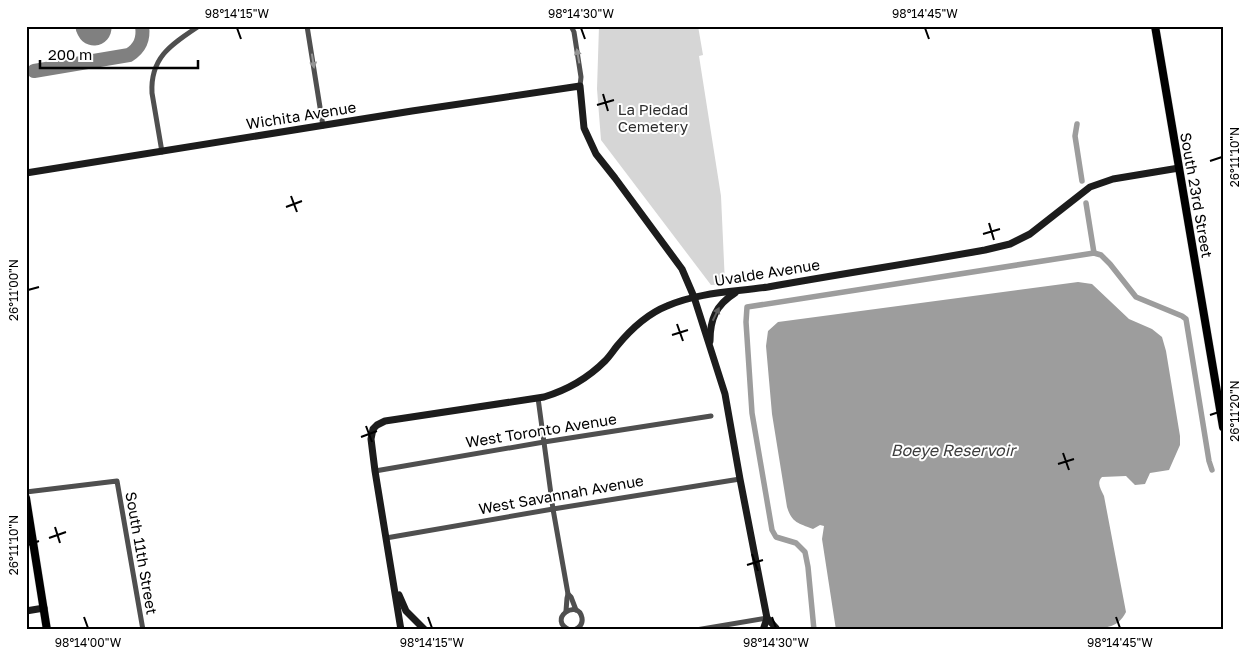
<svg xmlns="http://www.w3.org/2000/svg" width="1249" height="656" font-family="'Golos Text',sans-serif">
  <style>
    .green { fill: #d6d6d6 }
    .water { fill: #9d9d9d }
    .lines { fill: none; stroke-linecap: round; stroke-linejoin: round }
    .canal { stroke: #9d9d9d; stroke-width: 5.5 }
    .taxiway { stroke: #808080; stroke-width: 14 }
    .runway { stroke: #808080; stroke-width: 35 }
    .primary-casing { stroke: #dbdbdb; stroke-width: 9 }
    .street { stroke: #4f4f4f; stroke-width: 5 }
    .secondary { stroke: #1c1c1c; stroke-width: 7 }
    .primary { stroke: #000; stroke-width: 8 }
    .oneway { fill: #959595 }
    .oneway2 { fill: #606060 }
    .ticks { fill: none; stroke: #000; stroke-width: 2 }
    .labels { text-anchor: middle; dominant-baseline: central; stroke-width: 4; stroke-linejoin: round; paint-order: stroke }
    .park-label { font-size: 15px; fill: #2d2d2d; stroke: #fff }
    .street-label { font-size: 15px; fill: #000; stroke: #fff }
    .water-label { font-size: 16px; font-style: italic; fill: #3e3e3e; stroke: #fff }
    .neatline { fill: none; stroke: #000; stroke-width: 2 }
    .ticks-label { font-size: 12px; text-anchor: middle; fill: #000 }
  </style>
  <rect width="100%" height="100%" fill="#fff"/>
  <!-- green -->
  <path class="green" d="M599,26H698L703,55L699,56L721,196L725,284L711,285L601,140L597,89Z"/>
  <!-- water -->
  <path class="water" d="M1078,282L1092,284L1129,319L1152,329L1162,337L1166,351L1180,436V445L1169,470L1150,473L1145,484L1135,485L1126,476L1102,477C1096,483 1101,489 1104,496L1126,612C1118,628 1107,627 1090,630H836L822,539L824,526L820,525L813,529C798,523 792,523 787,507L772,414L766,346L768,331L778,322Z"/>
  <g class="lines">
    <!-- canal -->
    <g class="canal">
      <path d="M1077,124L1075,136L1082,181"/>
      <path d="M1086,203L1094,253"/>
      <path d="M814,630L808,567L805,552L796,543L776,537L772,530L752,413L746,322L747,307L1062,258L1094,253L1101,255L1110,264L1136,297L1182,316L1186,319L1209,461L1212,470"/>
    </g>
    <!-- taxiway -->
    <path class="taxiway" d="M34,71L129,55C140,48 144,39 142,26"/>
    <!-- runway -->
    <path class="runway" d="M93,26L94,28"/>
    <defs>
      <g id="primary">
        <path d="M1155,26L1223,427"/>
        <path d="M26,498L47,630"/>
      </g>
    </defs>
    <!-- primary casing -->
    <use href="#primary" class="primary-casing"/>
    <!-- street -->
    <g class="street">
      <path d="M307,26L323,126"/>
      <path d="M571,26L574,32L581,77L580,86"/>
      <path d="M162,152L152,93C150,57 172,44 199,26"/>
      <path d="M538,398L553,509L568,594L567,598L566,611"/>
      <path d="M375,471L544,442L711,416"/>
      <path d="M26,492L117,481L143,630"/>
      <path d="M386,538L553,509L740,479"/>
      <path d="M568,594L571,597L576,610"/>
      <path d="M570,630C546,620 578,597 582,618C583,624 579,628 574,630"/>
      <path d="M696,630L767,618"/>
    </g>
    <!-- secondary -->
    <g class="secondary">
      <path d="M26,173L412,111L580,86L584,128L596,154L615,178L682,269L694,297L725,394L740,479L767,618L763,630"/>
      <path d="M710,341C710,319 716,305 735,293"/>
      <path d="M399,595L406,611L425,630"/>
      <path d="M26,611L44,608"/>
      <path d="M767,618L776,628L777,630"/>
      <path d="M401,630L375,471L371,439L373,429L377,425L385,421L544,397C567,390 588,378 605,361C610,356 613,351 617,346C631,329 647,314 667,306C699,292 735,292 768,287C840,274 913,263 985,250L1010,244L1030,234L1090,187L1113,179L1179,168"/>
    </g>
    <!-- primary -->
    <use href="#primary" class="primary"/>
  </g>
  <!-- one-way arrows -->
  <defs><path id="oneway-solid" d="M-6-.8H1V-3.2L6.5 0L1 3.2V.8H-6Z" transform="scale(1.25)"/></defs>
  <g class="oneway">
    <use href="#oneway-solid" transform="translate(578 56) rotate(-100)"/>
    <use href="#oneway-solid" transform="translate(313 61) rotate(81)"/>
  </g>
  <use class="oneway2" href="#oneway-solid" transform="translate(716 314) rotate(-64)"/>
  <!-- ticks -->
  <path class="ticks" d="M237,28L241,39M581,28L585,39M925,28L929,39M603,94L608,111M597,105L614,100M1210,161L1222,157M291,196L297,212M286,207L302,201M989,223L994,240M983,234L1000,229M28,290L39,287M677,324L683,341M672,335L688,330M1210,415L1222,411M366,426L372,442M361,437L377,431M1063,453L1069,470M1058,464L1074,459M55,527L60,543M49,538L66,532M28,545L39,541M752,554L758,571M747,565L763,560M84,617L88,628M428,617L432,628M772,617L776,628M1116,617L1120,628"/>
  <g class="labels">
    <!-- park labels -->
    <g class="park-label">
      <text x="653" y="109">La Piedad<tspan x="653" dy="17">Cemetery</tspan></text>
    </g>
    <!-- street labels -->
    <g class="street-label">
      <text transform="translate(301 115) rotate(-9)">Wichita Avenue</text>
      <text transform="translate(1197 195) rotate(80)">South 23rd Street</text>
      <text transform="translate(767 272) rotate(-9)">Uvalde Avenue</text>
      <text transform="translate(541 430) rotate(-9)">West Toronto Avenue</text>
      <text transform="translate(561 494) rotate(-10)">West Savannah Avenue</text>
      <text transform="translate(142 553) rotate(80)">South 11th Street</text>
    </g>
    <!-- water labels -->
    <g class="water-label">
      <text x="953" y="450">Boeye Reservoir</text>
    </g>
  </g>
  <!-- border -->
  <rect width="1249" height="656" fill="none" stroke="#ffffff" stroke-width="55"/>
  <!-- scale -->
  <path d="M40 60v8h158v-8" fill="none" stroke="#000000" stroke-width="2.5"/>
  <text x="48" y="60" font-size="15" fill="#000000" stroke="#ffffff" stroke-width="4" paint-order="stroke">200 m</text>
  <rect x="28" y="28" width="1194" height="600" class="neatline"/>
  <g class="ticks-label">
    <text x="237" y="18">98°14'15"W</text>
    <text x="581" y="18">98°14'30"W</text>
    <text x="925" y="18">98°14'45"W</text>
    <text transform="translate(1235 157) rotate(-90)" y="4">26°11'10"N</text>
    <text transform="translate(14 290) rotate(-90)" y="4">26°11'00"N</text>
    <text transform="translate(1235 411) rotate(-90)" y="4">26°11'20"N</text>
    <text transform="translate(14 545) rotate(-90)" y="4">26°11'10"N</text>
    <text x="88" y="647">98°14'00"W</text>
    <text x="432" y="647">98°14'15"W</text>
    <text x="776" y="647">98°14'30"W</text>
    <text x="1120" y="647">98°14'45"W</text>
  </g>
</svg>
